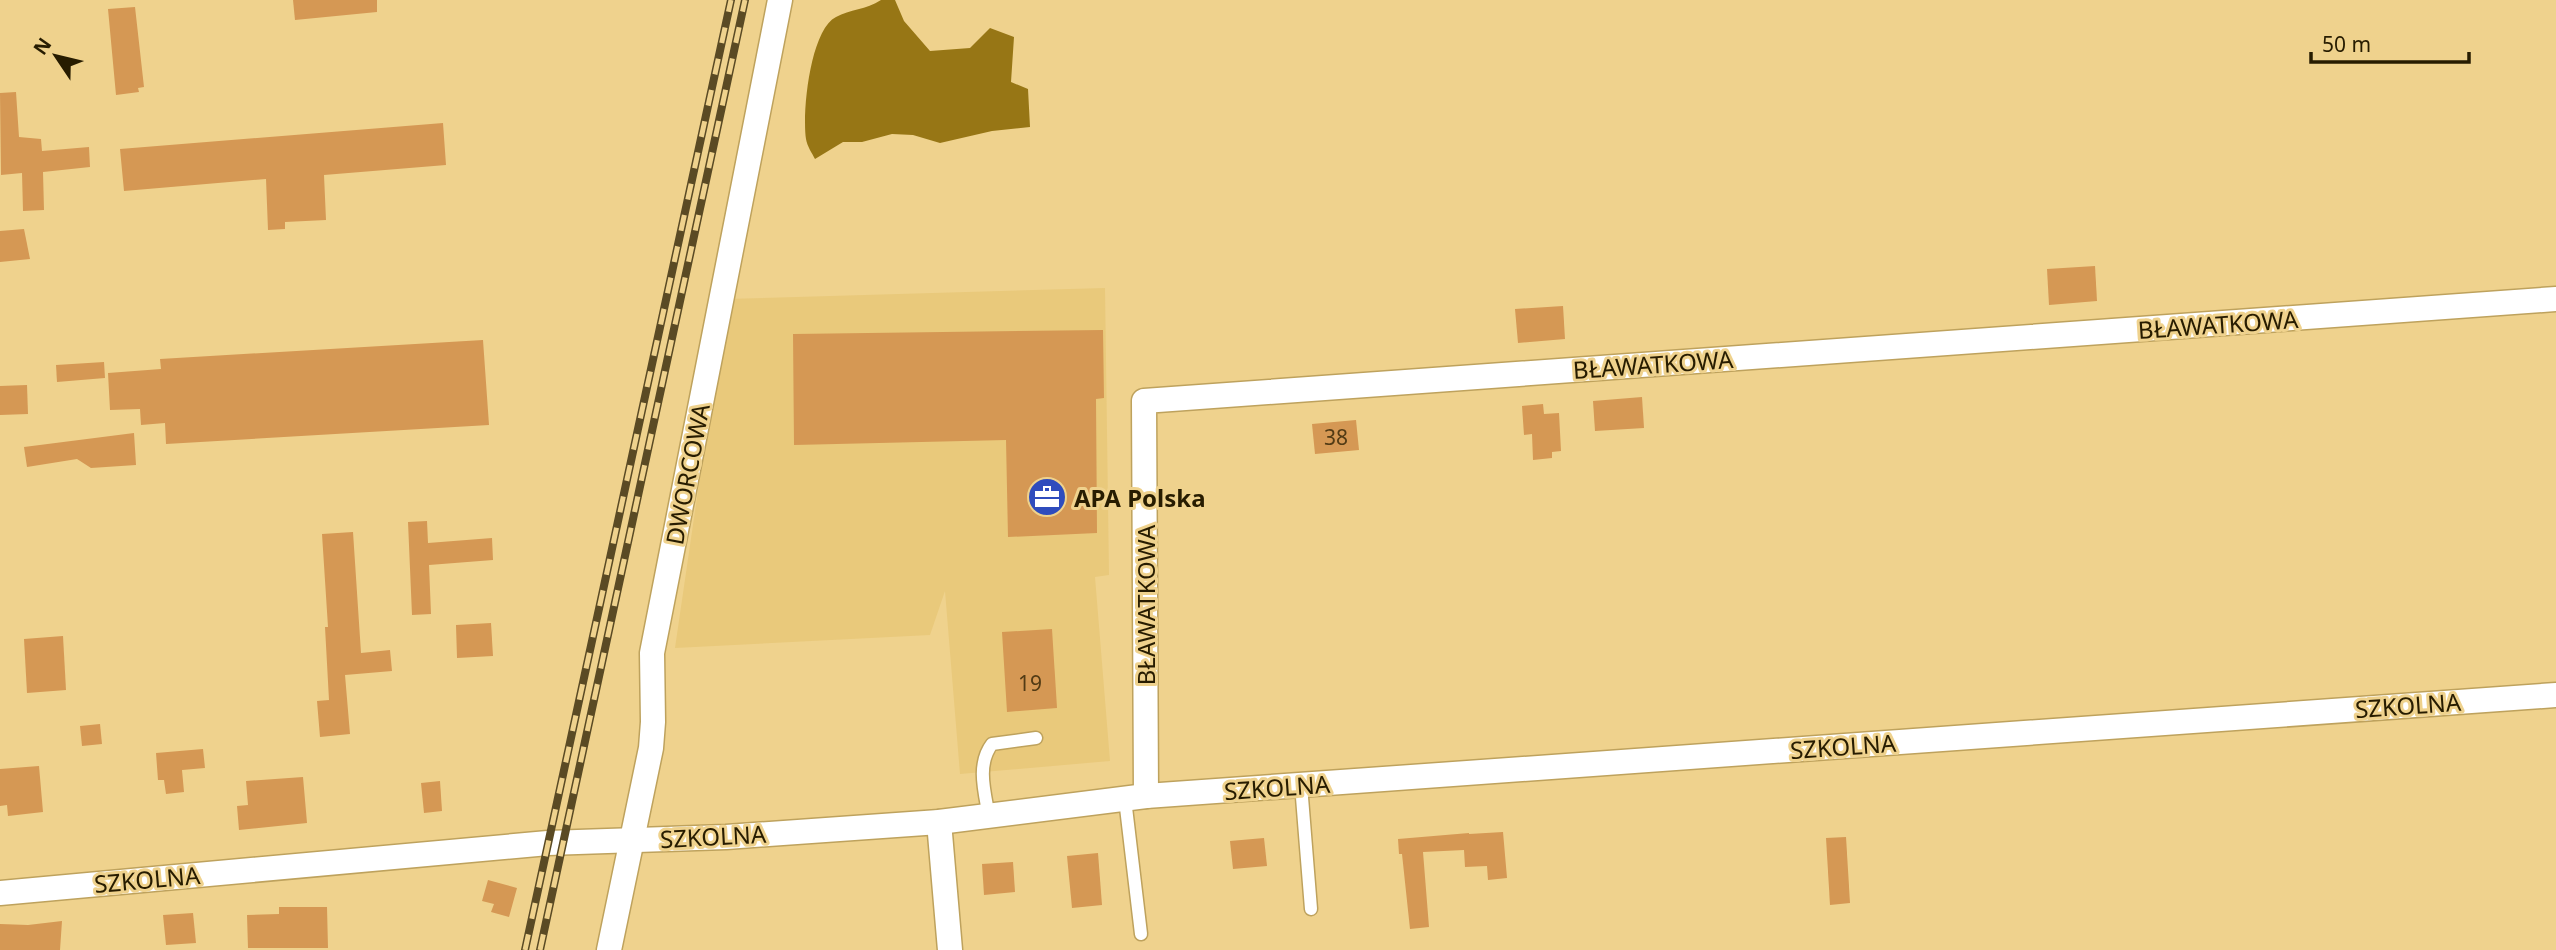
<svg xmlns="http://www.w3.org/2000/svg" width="2556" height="950" font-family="'Noto Sans',sans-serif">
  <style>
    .built { fill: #e9c97b }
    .water { fill: #977615 }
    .building { fill: #d59854 }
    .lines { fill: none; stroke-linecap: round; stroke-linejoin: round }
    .lane-casing { stroke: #bea25d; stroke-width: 15 }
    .street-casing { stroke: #bea25d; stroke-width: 27 }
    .lane { stroke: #fff; stroke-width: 12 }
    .street { stroke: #fff; stroke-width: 24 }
    .rail-casing { stroke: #5a4a24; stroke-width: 8 }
    .rail { stroke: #efd28d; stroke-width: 5; stroke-dasharray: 16; stroke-linecap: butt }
    .labels { text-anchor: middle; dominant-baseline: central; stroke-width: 6; stroke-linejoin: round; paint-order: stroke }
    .number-label { font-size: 21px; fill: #523b15 }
    .street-label { font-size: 24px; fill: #271c00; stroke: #efd28d }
    .poi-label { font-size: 24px; font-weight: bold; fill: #271c00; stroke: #efd28d; text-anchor: start }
  </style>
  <rect width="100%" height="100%" fill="#efd28d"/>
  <!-- built -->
  <path class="built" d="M1105,288L1109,575L1095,577L1110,761L960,774L945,591L930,635L675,648L726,299Z"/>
  <!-- water -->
  <path class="water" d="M881,0H895L904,21L930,51L970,48L990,28L1014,37L1011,82L1028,89L1030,127L992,131L940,143L913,135L892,134L862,142H843L815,159C812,153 807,146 806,139C802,113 810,30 836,17C850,9 866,10 881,0Z"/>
  <!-- building -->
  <g class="building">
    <path d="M293,0H377V12L295,20Z"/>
    <path d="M135,7L144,87L138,88L139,92L116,95L108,9Z"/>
    <path d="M16,92L19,137L41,139L42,151L89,147L90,167L43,172L44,210L23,211L22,173L1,175L0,93Z"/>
    <path d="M443,123L446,165L324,175L326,220L285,222V229L268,230L266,179L124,191L120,149Z"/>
    <path d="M24,229L30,259L0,262V231Z"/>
    <path d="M2095,266L2097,301L2049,305L2047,269Z"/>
    <path d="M1563,306L1565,339L1518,343L1515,309Z"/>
    <path d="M1103,330L1104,398L1096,399L1097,533L1008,537L1006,440L794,445L793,334Z"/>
    <path d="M483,340L489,425L166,444L165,423L141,425L140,409L110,410L108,373L161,369L160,359Z"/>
    <path d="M104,362L105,378L57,382L56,365Z"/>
    <path d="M27,385L28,414L0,415V386Z"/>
    <path d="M1642,397L1644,428L1595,431L1593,401Z"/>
    <path d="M1543,404L1544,414L1559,413L1561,451L1552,452V458L1533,460L1532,434L1524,435L1522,406Z"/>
    <path d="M1356,420L1359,450L1315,454L1312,424Z"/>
    <path d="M134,433L136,465L91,468L77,459L27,467L24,447Z"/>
    <path d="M427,521L428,543L492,538L493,560L429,565L431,614L412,615L408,522Z"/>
    <path d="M353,532L361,653L390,650L392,671L345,675L350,734L320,737L317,701L329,700L325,627H328L322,534Z"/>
    <path d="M491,623L493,656L457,658L456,625Z"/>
    <path d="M1052,629L1057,708L1007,712L1002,632Z"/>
    <path d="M63,636L66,690L27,693L24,639Z"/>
    <path d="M100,724L102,744L82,746L80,726Z"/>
    <path d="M203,749L205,768L182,770L184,792L166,794L164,780H158L156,753Z"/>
    <path d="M39,766L43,812L8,816L7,805L0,806V769Z"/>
    <path d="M303,777L307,823L239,830L237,806L248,805L246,781Z"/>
    <path d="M440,781L442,811L424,813L421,783Z"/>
    <path d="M1503,832L1507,878L1488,880L1487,866L1465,867L1464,850L1423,852L1429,927L1410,929L1402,854H1399L1398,839L1469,833V834Z"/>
    <path d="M1846,837L1850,903L1830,905L1826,838Z"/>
    <path d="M1264,838L1267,866L1233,869L1230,841Z"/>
    <path d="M1098,853L1102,905L1072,908L1067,856Z"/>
    <path d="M1013,862L1015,892L984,895L982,864Z"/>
    <path d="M488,880L517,888L509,917L491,912L494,904L482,901Z"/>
    <path d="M279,907H327L328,948H248L247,915L279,914Z"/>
    <path d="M193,913L196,943L166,945L163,915Z"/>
    <path d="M62,921L60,950H0V924L28,925Z"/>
  </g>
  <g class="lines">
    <defs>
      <g id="lane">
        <path d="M1301,785L1311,909"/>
        <path d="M1125,799L1141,934"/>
        <path d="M989,817C985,793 976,765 992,744L1036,738"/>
      </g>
      <g id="street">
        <path d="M1146,796L1144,401L2556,299"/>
        <path d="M939,822L950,950"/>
        <path d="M0,893L548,843L726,837L939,822L1146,796L2556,695"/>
        <path d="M609,950L651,748L653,722L652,653L780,0"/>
      </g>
    </defs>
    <!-- lane casing -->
    <use href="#lane" class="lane-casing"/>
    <!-- street casing -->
    <use href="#street" class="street-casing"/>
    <!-- lane -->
    <use href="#lane" class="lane"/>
    <!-- street -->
    <use href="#street" class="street"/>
    <defs>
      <g id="rail">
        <path d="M525,950L731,0"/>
        <path d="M540,950L745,0"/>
      </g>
    </defs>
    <!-- rail casing -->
    <use href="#rail" class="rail-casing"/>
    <!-- rail -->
    <use href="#rail" class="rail"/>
  </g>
  <!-- icons -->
  <defs>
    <symbol id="office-disc" viewBox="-11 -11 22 22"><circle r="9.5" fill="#2f4cbd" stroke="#efd28d"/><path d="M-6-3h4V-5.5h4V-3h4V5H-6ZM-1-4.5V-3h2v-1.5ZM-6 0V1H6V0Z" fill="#fff"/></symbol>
  </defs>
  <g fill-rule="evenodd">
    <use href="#office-disc" x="1025" y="475" width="44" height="44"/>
  </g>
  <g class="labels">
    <!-- number labels -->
    <g class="number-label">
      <text x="1336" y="437">38</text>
      <text x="1030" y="683">19</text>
    </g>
    <!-- street labels -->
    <g class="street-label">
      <text transform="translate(2218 324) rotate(-4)">BŁAWATKOWA</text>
      <text transform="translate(1653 364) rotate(-4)">BŁAWATKOWA</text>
      <text transform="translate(687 474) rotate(-79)">DWORCOWA</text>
      <text transform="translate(1145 605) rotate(-90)">BŁAWATKOWA</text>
      <text transform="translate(2408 705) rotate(-4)">SZKOLNA</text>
      <text transform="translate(1843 746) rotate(-4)">SZKOLNA</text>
      <text transform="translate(1277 787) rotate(-4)">SZKOLNA</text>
      <text transform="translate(713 836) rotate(-3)">SZKOLNA</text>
      <text transform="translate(147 879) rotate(-5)">SZKOLNA</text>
    </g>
    <!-- poi labels -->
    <g class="poi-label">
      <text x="1074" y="497">APA Polska</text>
    </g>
  </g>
  <!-- north arrow -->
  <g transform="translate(56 56) rotate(305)" stroke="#efd28d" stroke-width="5" paint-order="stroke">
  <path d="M0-5L12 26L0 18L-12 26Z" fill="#271c00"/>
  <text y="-10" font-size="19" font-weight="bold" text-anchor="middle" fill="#271c00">N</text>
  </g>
  <!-- scale -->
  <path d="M2311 52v10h158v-10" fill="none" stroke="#271c00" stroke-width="3.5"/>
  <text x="2322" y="52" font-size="21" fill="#271c00" stroke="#efd28d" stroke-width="5" paint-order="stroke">50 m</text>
</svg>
